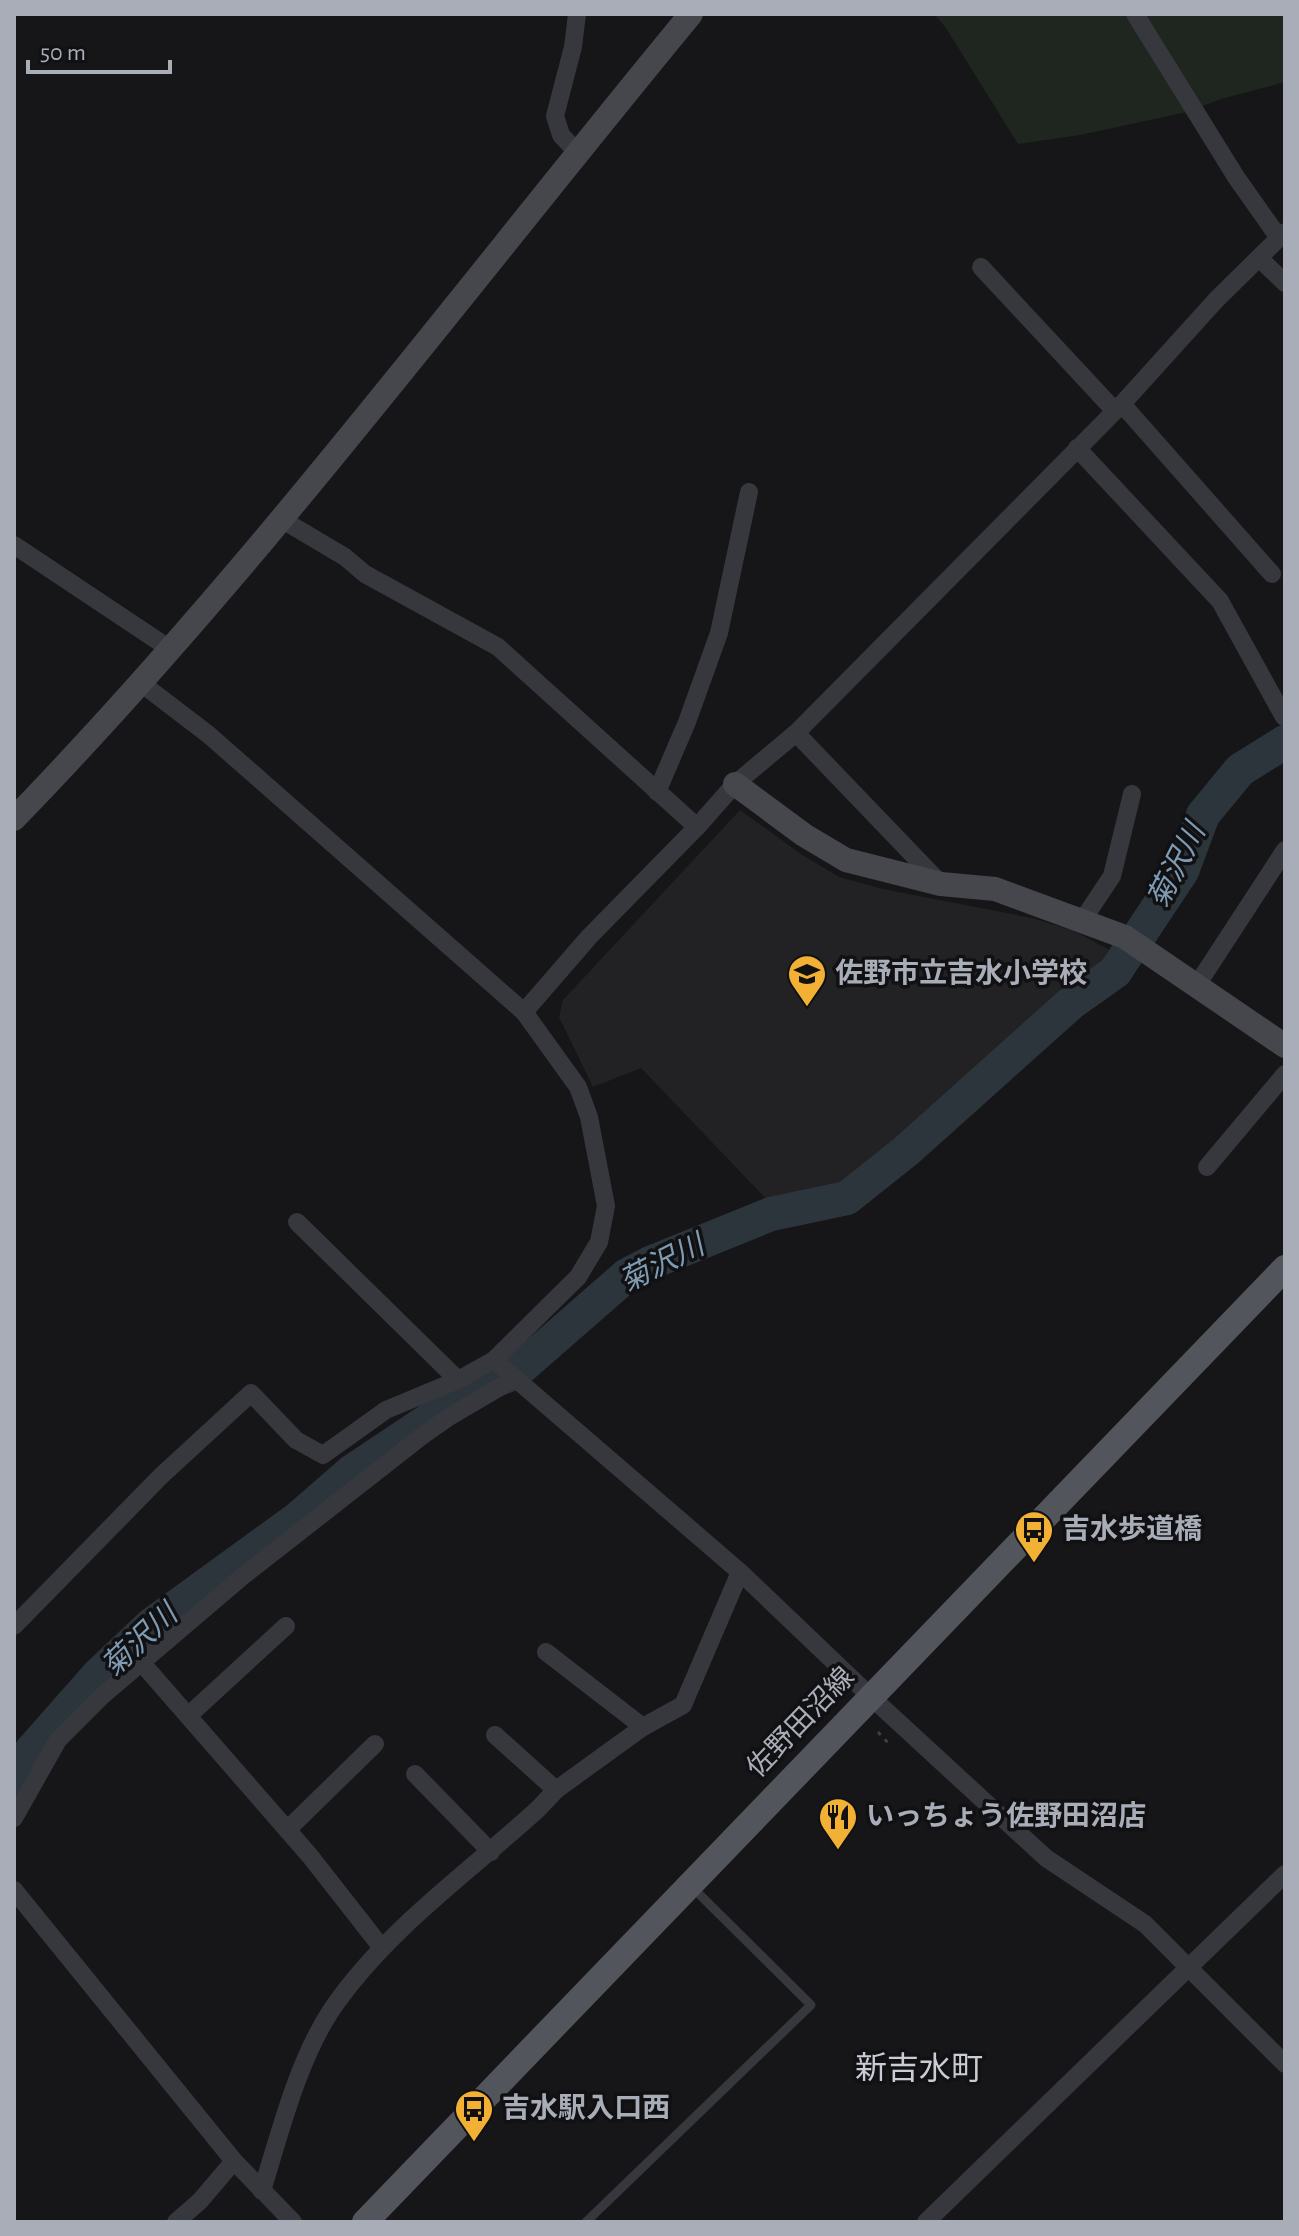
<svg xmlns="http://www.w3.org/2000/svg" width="1299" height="2236" font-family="'Alegreya Sans','Noto Sans JP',sans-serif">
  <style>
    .built { fill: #222225 }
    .green { fill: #1e261f }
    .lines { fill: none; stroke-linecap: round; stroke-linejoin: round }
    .river { stroke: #2c353c; stroke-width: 34 }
    .path { stroke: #3d3f44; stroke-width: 3; stroke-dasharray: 4 6; stroke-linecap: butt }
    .lane { stroke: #37383d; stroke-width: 9 }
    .street { stroke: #37383d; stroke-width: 18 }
    .secondary { stroke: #45474d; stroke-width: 24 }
    .primary { stroke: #53555c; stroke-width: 26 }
    .labels { text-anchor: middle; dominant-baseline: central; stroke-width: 7; stroke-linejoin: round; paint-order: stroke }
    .poi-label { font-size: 28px; font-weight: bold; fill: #a8adb8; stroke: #111113; text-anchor: start }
    .street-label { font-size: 28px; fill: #a8adb8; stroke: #111113 }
    .water-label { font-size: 30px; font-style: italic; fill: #7f9bb3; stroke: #111113 }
    .quarter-label { font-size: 32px; fill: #c9ccd4; stroke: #111113 }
  </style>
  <rect width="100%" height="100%" fill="#161618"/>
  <!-- built -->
  <path class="built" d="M740,810L801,854L839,877L883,889L1032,918L1074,931L1117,954L885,1155L837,1184L770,1203L641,1068L593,1087L559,1017L563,1000Z"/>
  <!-- green -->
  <path class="green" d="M934,14H1285V82L1221,99L1187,112L1080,135L1018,144L946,28Z"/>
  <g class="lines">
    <!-- river -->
    <path class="river" d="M14,1785L31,1751L99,1674L151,1625L297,1519L351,1472L477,1388L516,1372L627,1275L650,1263L771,1214L847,1198L906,1151L1070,1004L1115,972L1182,871L1203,815L1240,770L1285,742"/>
    <!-- path -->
    <path class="path" d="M878,1732L889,1744L892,1742"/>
    <!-- lane -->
    <path class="lane" d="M586,2222L811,2005L691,1886"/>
    <!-- street -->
    <g class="street">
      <path d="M577,14L573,47L555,116L561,135L577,152"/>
      <path d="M1135,14L1236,177L1279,238"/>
      <path d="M1259,258L1285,283"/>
      <path d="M981,267L1115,411"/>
      <path d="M1122,404L1272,574"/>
      <path d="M1077,448L1220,601L1284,717"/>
      <path d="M281,519L345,557L365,574L498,647L697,827"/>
      <path d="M14,545L170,649"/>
      <path d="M796,733L941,884"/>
      <path d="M657,792L687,722L719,633L749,492"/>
      <path d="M1082,921L1112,876L1132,794"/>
      <path d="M1197,985L1285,850"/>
      <path d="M524,1012L589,937L697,827L735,784L796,733L1122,404L1216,300L1285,232"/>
      <path d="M1207,1167L1285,1074"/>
      <path d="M297,1222L458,1380"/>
      <path d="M494,1360L740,1572L870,1696L1046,1858L1145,1924L1285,2064"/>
      <path d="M14,1626L161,1476L251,1393L296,1440L323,1455L386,1410L458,1380L494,1360L578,1277L599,1242L606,1206L589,1117L578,1087L524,1012L209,735L141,683"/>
      <path d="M546,1652L643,1727"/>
      <path d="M141,1662L310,1856L382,1948"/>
      <path d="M188,1716L286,1626"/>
      <path d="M495,1735L556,1790"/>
      <path d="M415,1774L491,1852"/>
      <path d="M14,1818L58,1740L102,1696L243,1576L422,1436L449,1417L515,1378"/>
      <path d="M287,1830L375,1744"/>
      <path d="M14,1890L234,2161L293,2222"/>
      <path d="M262,2191C280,2132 298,2060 332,2009C386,1930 468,1873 538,1809L556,1790L643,1727L683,1705L740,1572"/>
      <path d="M176,2222L200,2201L234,2161"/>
      <path d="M926,2222L1285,1874"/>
    </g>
    <!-- secondary -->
    <g class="secondary">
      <path d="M735,784L804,835L846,860L941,884L995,889L1125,937L1285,1046"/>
      <path d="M14,819C258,567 468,284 691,14"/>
    </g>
    <!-- primary -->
    <path class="primary" d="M365,2222L1285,1268"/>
  </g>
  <!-- icons -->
  <defs>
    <symbol id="school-pin" viewBox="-11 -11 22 30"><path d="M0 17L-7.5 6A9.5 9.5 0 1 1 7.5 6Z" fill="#f2b134" stroke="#111113"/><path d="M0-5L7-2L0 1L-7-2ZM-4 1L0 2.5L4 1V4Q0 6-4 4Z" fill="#111"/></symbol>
    <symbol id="bus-pin" viewBox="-11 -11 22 30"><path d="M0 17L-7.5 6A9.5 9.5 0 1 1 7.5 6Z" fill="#f2b134" stroke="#111113"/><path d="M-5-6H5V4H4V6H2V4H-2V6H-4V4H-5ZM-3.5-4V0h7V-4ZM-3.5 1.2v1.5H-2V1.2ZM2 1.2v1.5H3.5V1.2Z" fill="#111"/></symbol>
    <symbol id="restaurant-pin" viewBox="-11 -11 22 30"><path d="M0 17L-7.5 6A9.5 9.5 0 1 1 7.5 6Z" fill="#f2b134" stroke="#111113"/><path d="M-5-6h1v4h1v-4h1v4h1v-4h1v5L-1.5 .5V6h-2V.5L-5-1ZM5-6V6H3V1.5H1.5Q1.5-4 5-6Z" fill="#111"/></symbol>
  </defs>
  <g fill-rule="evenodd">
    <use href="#school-pin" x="785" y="952" width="44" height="60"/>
    <use href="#bus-pin" x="1012" y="1508" width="44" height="60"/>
    <use href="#restaurant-pin" x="816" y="1795" width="44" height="60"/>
    <use href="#bus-pin" x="452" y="2087" width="44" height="60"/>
  </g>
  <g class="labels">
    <!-- poi labels -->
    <g class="poi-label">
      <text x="835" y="974">佐野市立吉水小学校</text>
      <text x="1062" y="1530">吉水歩道橋</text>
      <text x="866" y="1817">いっちょう佐野田沼店</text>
      <text x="502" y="2109">吉水駅入口西</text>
    </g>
    <!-- street labels -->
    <g class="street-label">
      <text transform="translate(801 1723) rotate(-46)">佐野田沼線</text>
    </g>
    <!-- water labels -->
    <g class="water-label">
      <text transform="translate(1177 866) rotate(-63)">菊沢川</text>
      <text transform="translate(662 1264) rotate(-27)">菊沢川</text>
      <text transform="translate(140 1641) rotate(-43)">菊沢川</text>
    </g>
    <!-- quarter labels -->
    <g class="quarter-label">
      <text x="919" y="2069">新吉水町</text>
    </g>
  </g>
  <!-- border -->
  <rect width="1299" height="2236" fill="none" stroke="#a8adb8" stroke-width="32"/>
  <!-- scale -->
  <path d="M28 60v12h142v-12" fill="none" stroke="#a8adb8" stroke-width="4"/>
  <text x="40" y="60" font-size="24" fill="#a8adb8" stroke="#111113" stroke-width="6" paint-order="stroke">50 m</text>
</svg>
